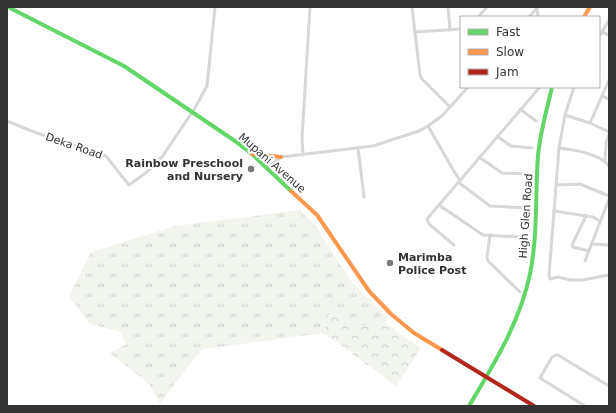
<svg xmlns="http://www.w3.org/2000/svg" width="616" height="413" font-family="'DejaVu Sans',sans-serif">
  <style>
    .grass { fill: url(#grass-tufts) }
    .forest { fill: url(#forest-crowns) }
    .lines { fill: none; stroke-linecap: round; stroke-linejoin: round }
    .street { stroke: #d7d7d7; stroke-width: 3 }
    .fast { stroke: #63d668; stroke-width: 4 }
    .slow { stroke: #ff974d; stroke-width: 4 }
    .jam { stroke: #b3261e; stroke-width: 4 }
    .poi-dot { fill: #7a7a7a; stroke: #fff; stroke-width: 1.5 }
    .labels { text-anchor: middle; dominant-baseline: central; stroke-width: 4; stroke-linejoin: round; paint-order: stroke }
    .street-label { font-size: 11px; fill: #333; stroke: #fff }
    .poi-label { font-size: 11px; font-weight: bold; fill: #333; stroke: #fff; text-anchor: end }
  </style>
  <defs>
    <pattern id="grass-tufts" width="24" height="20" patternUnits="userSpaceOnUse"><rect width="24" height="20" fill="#f1f5ed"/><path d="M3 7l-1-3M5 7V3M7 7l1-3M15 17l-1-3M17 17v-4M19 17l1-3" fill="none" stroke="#cfd2cc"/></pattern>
    <pattern id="forest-crowns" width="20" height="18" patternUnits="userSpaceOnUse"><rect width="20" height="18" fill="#f1f5ed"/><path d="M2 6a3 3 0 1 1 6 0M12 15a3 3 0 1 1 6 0" fill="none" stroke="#cfd2cc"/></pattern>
  </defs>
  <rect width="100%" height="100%" fill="#fff"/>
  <!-- grass -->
  <path class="grass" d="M300,210L317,228L350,280L388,318L385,322L350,327L332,302L324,333L202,349L160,403L149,384L110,353L126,344L121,332L90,324L69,296L91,252L175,226Z"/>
  <!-- forest -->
  <path class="forest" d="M332,301L350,327L385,322L421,348L396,386L324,333Z"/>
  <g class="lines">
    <!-- street -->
    <g class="street">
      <path d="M412,7L420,75L422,79L450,107"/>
      <path d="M448,7L450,30"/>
      <path d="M537,9L538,17"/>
      <path d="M478,17L487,7"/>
      <path d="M529,17L538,7"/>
      <path d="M415,32L461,29"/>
      <path d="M602,32L609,35"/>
      <path d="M599,37L609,20"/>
      <path d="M574,87L565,115L559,148L549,275L550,279L558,277L570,280H582L609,275"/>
      <path d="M602,96L609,99"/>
      <path d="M520,109L536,121"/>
      <path d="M565,115L590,123L609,132"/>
      <path d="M7,121L34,132L106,156L129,185L147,172L162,157L195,108L207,86L215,7"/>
      <path d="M590,123L609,80"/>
      <path d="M428,126L455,173L460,180"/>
      <path d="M497,136L511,146L532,148"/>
      <path d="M358,148L364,197"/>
      <path d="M559,148C573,150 599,153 608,165"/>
      <path d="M303,155L302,138L310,7"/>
      <path d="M479,157L502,173L529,174"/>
      <path d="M605,160L606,143L609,134"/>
      <path d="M268,168L281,157L373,146L419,131L428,126L443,115L468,87"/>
      <path d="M458,182L490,206L529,208"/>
      <path d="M556,185L580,184L609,196"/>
      <path d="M439,205L483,235L522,237"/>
      <path d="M554,211L593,217L600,221"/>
      <path d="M586,216L572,245L573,247L589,251"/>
      <path d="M490,235L487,257L488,261L520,292"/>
      <path d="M592,244L609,245"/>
      <path d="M454,245L429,224L427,219L540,87"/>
      <path d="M585,261L609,199"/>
      <path d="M585,406L540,378L552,357L556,355H558L609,386"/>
    </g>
    <!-- fast -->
    <g class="fast">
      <path d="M8,7L124,66L235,141L252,154L291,191"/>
      <path d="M469,406C494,364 520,322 530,274C538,235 535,195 538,156C540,132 547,110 552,87"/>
    </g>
    <!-- slow -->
    <g class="slow">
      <path d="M584,17L590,7"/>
      <path d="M252,154L281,157"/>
      <path d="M291,191L317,215L369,291L391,314L414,333L442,350"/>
    </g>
    <!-- jam -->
    <path class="jam" d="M442,350L534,406"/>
  </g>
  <!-- markers -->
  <g class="poi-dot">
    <circle cx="251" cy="169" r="4"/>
    <circle cx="390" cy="263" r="4"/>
  </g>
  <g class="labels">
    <!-- street labels -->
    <g class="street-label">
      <text transform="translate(74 146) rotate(19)">Deka Road</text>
      <text transform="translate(272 163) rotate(41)">Mupani Avenue</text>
      <text transform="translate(526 216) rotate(-86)">High Glen Road</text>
    </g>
    <!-- poi labels -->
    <g class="poi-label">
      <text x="243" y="163">Rainbow Preschool<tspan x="243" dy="13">and Nursery</tspan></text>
      <text x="398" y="257" text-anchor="start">Marimba<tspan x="398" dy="13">Police Post</tspan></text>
    </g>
  </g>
  <!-- border -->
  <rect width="616" height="413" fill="none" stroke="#333333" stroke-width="16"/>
  <!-- legend -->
  <rect x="460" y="16" width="140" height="72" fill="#ffffff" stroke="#adadad"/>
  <rect x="468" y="29" width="20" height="6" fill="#63d668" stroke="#adadad"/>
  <text x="496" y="36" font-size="12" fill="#333333">Fast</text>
  <rect x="468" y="49" width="20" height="6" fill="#ff974d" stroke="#adadad"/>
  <text x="496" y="56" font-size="12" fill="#333333">Slow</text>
  <rect x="468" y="69" width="20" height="6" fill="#b3261e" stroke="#adadad"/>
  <text x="496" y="76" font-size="12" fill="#333333">Jam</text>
</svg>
